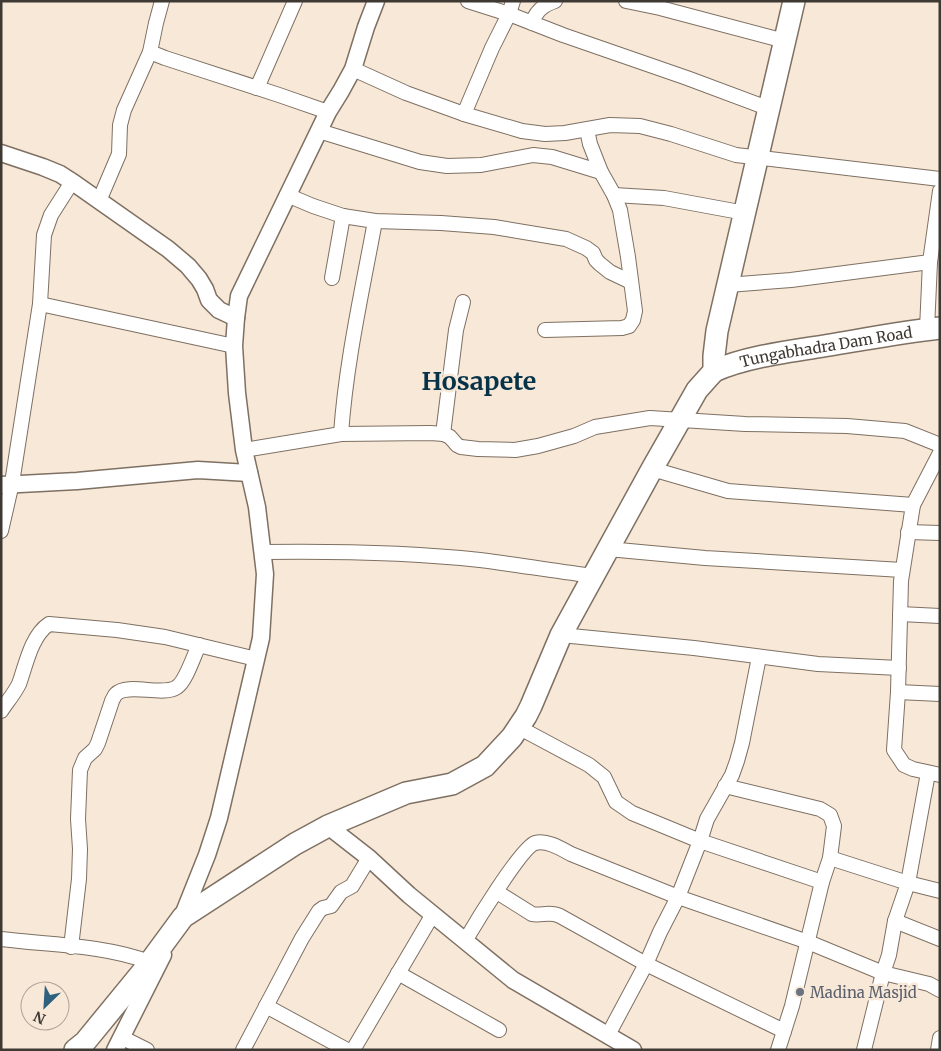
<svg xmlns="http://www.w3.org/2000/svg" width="941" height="1051" font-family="Merriweather,serif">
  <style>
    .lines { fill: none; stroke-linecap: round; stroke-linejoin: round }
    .minor-casing { stroke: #7e7062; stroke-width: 16 }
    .tertiary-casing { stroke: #7e7062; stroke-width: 19 }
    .primary-casing { stroke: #7e7062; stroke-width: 24 }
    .minor { stroke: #fff; stroke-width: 14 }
    .tertiary { stroke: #fff; stroke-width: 16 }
    .primary { stroke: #fff; stroke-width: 21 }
    .worship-dot { fill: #6b7280; stroke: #f8e8d8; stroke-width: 2 }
    .labels { text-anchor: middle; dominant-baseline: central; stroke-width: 5; stroke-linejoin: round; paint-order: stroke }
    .street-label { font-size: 15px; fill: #3f3933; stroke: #f8e8d8 }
    .worship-label { font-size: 15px; fill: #5b616d; stroke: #f8e8d8; text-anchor: start }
    .town-label { font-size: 25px; font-weight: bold; fill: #073349; stroke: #f8e8d8 }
  </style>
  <rect width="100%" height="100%" fill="#f8e8d8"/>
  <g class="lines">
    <defs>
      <g id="minor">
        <path d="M468,1L509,14L563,35L687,78L770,109"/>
        <path d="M626,1L660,8L785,41"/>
        <path d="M532,23C536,11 543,5 555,1"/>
        <path d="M150,52L165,58L279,95L328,112"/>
        <path d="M353,69L406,93L464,114L522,131L545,134L565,133L610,125L640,126L671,134L736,155L940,179"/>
        <path d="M257,88L295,1"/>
        <path d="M464,114L492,48L509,14L513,1"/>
        <path d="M319,131L420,162L447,166L481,165L533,155L552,157L601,172"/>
        <path d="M287,195L313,206L343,216L375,221L441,223L494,227L566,239L586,248L593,253L596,260L600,264L610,272L631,282"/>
        <path d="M614,195L664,198L745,213"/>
        <path d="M99,201L119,154L120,125L124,110L150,52L156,23L162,1"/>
        <path d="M332,278L343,216"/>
        <path d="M728,285L791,280L930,262"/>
        <path d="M40,304L234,346"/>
        <path d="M927,329L930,262L940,191"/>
        <path d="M545,330L622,328L629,326L633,320L635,311L628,257L620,210L614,195L601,172L590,144L587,130"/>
        <path d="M341,434C346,362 362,292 375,221"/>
        <path d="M443,434L456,330L463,302"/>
        <path d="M244,450L341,434L430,433L444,434L450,437L457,445L461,447L478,449L515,450L538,446L574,436L595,427L650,418L745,424L847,426L905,431L940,445"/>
        <path d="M940,453L913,505L901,581L898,692L894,750L904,765L913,769L940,775"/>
        <path d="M652,469L728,491L913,505"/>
        <path d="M1,531L12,483L40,304L44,235L51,215L72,182"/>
        <path d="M908,532L940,533"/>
        <path d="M608,549L705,558L902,570"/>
        <path d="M262,552C335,551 407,552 480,560C518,565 556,571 593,576"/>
        <path d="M900,614L940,616"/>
        <path d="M561,635L694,648L818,664L899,668"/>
        <path d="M898,692L940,694"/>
        <path d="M1,711C7,702 14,694 19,684C26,665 31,636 49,624L117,630L165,637L256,659"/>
        <path d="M518,727L589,765L604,777L616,802L632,813L700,841L822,882"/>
        <path d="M725,786L820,809L830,815L834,826L830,858L822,882L792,1006L778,1050"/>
        <path d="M830,858L908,883L940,891"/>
        <path d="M497,892L532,914C541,916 550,911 560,916L646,964L784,1031"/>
        <path d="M895,921L940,939"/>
        <path d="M1,939C49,945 105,945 149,962"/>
        <path d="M465,941C475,924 521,848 535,843C547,840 560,848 571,854L678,897L808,942L883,973L929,984L940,990"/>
        <path d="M71,947L79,879L80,849L78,819L80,770L85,758L95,749L98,743L112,701C113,699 114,696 116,694C128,682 163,697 177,687C186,681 194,655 199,645"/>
        <path d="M398,973L499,1030"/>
        <path d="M266,1006L347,1050"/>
        <path d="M608,1035L646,964L660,932L678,897L700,841L707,819L732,775L737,761L742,743L759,657"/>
        <path d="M121,1037L147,1050"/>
        <path d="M243,1050L302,938L319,911L323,908L331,906L341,892L352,886L369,858"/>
        <path d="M353,1050L433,914"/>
        <path d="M864,1050L883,973L889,955L895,921L908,883L928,773"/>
        <path d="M938,1050L940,1038"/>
      </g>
      <g id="tertiary">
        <path d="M1,153L43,167L60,174L74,183L168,249L188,266L199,279L205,289L209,300L219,310L236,318L234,346L237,393L244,450L257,507L265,574L261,638L219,818L207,855L181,920"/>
        <path d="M236,318L239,296L328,112L341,91L353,69L366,27L376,1"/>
        <path d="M1,485L77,481L198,470L249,473"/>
        <path d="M328,826L369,858L409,895L513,980L633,1050"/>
        <path d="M115,1050L163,955"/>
      </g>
      <g id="primary">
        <path id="s1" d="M714,371C748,356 793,351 830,345C866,339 903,332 940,328"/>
        <path d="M75,1050L85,1042L144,970L183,917L295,844L328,826L406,793L452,784L485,766L512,737L526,716L531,706L561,635L652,469L697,390L714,371V356L717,331L794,1"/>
      </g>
    </defs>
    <!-- minor casing -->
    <use href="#minor" class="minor-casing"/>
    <!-- tertiary casing -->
    <use href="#tertiary" class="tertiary-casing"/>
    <!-- primary casing -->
    <use href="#primary" class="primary-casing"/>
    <!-- minor -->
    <use href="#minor" class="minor"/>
    <!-- tertiary -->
    <use href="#tertiary" class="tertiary"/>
    <!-- primary -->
    <use href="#primary" class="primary"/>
  </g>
  <!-- markers -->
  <circle class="worship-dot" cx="800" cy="992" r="5"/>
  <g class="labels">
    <!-- street labels -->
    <g class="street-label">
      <text stroke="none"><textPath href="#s1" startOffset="115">Tungabhadra Dam Road</textPath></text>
    </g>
    <!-- worship labels -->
    <g class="worship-label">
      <text x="810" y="992">Madina Masjid</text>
    </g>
    <!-- town labels -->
    <g class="town-label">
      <text x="479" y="381">Hosapete</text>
    </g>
  </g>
  <!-- border -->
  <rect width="941" height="1051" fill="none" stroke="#3f3933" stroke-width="5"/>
  <!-- north arrow -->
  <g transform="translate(45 1006) rotate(205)"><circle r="24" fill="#f8e8d8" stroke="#aea296"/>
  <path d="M0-4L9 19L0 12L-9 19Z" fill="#2d617d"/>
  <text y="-8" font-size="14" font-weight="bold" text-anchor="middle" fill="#3f3933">N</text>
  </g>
</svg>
